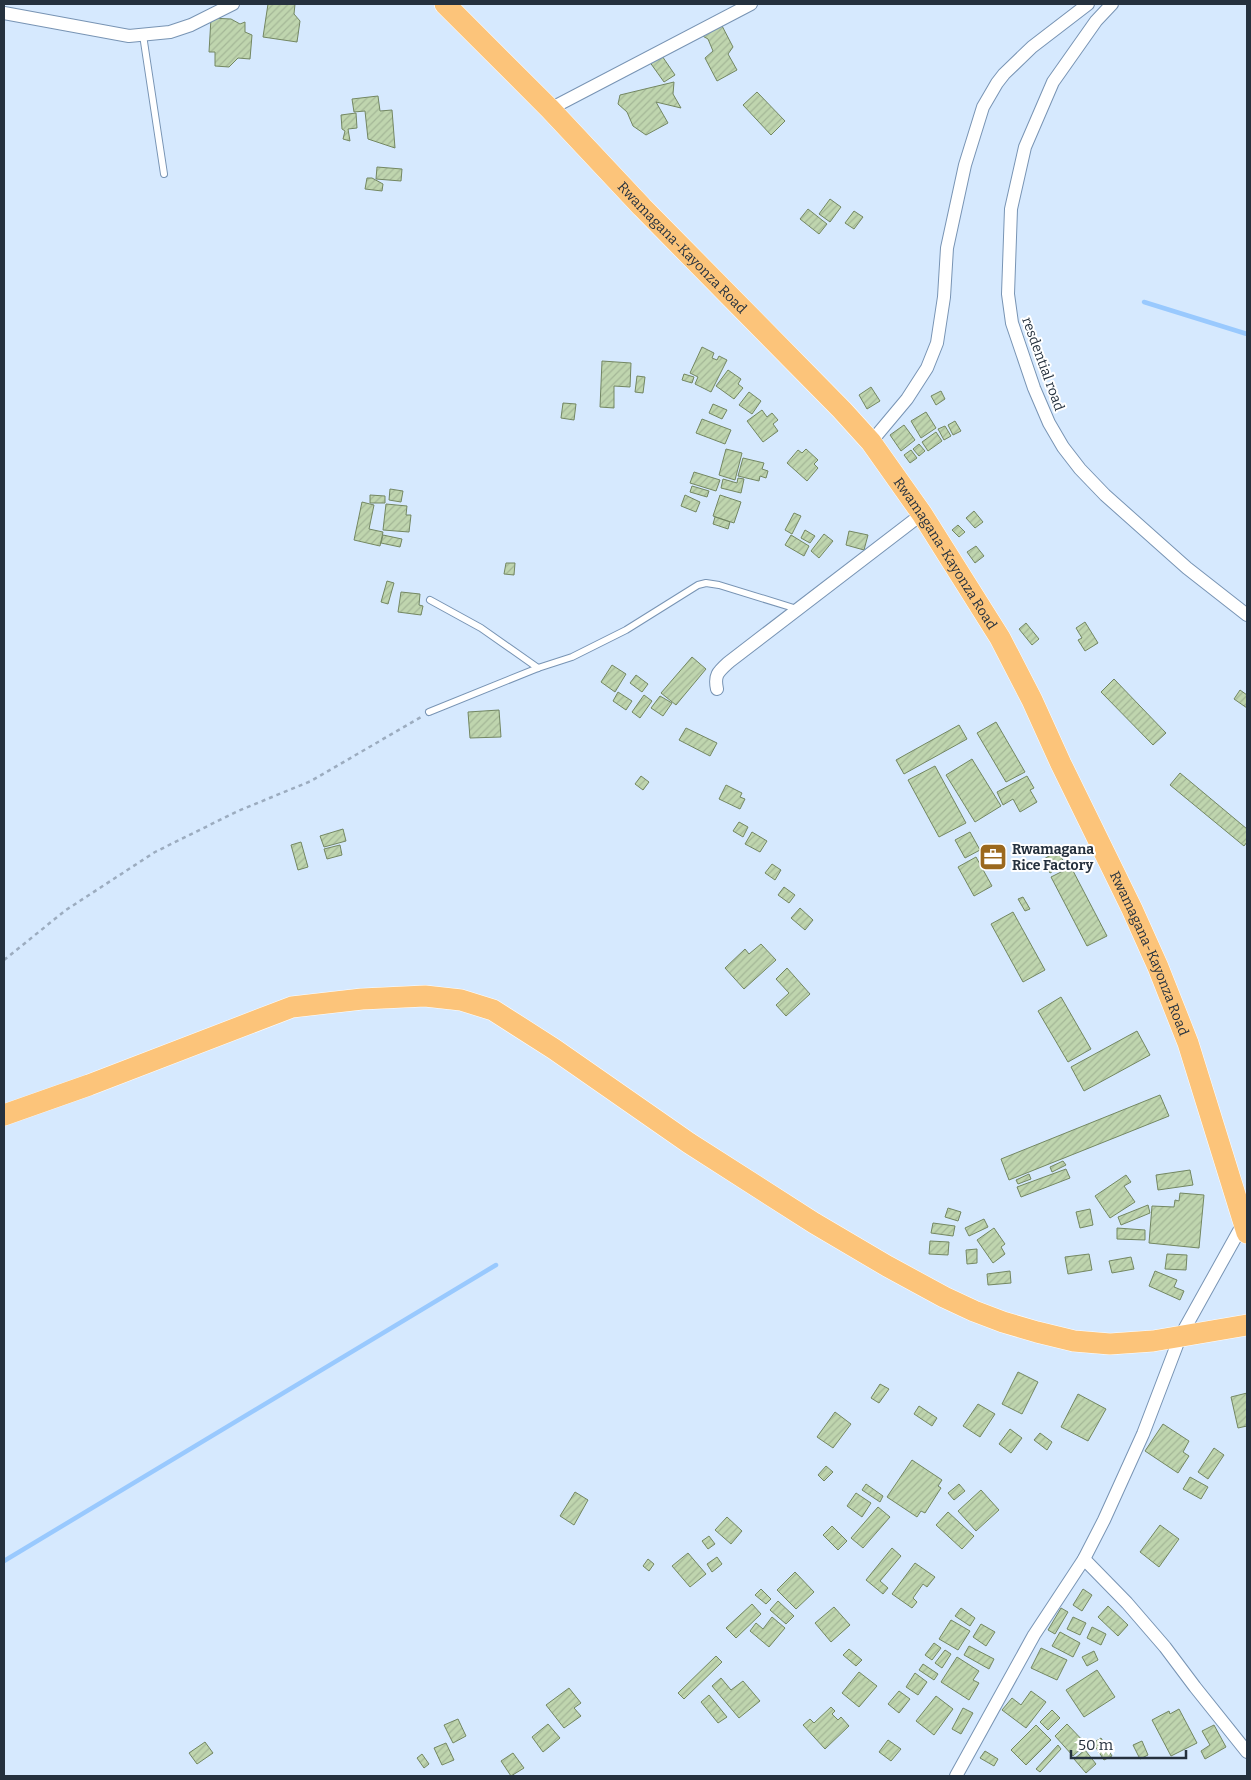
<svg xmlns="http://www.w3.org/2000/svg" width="1251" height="1780" font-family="Bitter,serif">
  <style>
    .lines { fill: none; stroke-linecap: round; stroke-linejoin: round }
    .stream { stroke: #99c9fe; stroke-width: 4.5 }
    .building { fill: url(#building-hatch); stroke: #738762 }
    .service-casing { stroke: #7894b4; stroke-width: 8 }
    .minor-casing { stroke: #7894b4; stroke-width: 14 }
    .trunk-casing { stroke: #fff; stroke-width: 22 }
    .path { stroke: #9cacbf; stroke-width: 2.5; stroke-dasharray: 4 4; stroke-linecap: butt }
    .service { stroke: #fff; stroke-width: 6 }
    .minor { stroke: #fff; stroke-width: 12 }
    .trunk { stroke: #fcc47a; stroke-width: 21 }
    .labels { text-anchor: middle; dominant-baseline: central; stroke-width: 4; stroke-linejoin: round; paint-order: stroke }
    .street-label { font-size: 14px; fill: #25313e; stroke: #fff }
    .poi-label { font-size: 14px; font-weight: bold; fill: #25313e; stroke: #fff; text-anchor: start }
  </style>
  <defs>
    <pattern id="building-hatch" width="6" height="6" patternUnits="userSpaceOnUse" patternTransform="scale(1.25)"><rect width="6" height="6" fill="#bfd5ae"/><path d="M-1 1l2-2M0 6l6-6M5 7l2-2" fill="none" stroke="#a4b797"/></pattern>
  </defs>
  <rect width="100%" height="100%" fill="#d6e9fe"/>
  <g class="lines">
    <!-- stream -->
    <g class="stream">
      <path d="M1144,302L1247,334"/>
      <path d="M4,1561L496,1265"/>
    </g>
  </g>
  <!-- building -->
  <g class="building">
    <path d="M268,4H295L294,14L300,21L297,42L263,37Z"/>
    <path d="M211,18L231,19L240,24L245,22V32L252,35L250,59L238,58L229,67L215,66V52H209Z"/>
    <path d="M720,22L733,47L728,54L737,70L717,81L705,58L713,51L708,39L699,34Z"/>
    <path d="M660,53L675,75L664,82L649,61Z"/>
    <path d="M674,82L673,94L681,108L656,102L668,123L646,135L633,126L627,112L618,104L620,95Z"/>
    <path d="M757,92L785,121L771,135L743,105Z"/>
    <path d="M378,96L380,111L392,110L395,148L368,139L365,111L354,112L352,99Z"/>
    <path d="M356,113L357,128L348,129L350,141L343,139L345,131L342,129L341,115Z"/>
    <path d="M377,167L402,169L401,181L376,179Z"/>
    <path d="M367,178H372L383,184L382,191L365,189Z"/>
    <path d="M830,199L841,207L830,222L819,214Z"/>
    <path d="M808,209L827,224L819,234L800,219Z"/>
    <path d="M854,211L863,217L854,229L845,223Z"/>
    <path d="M702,347L714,353L712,358L717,360L719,356L727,360L711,392L695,384L698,377L690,373Z"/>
    <path d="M602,361L631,363L630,387L614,386V408L600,407Z"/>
    <path d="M728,370L741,379L738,384L743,388L734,399L716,386Z"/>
    <path d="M684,374L694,377L692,383L682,380Z"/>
    <path d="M637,376L645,377L643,393L635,392Z"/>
    <path d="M871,387L880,401L867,409L859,395Z"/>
    <path d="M941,391L945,399L936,405L931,396Z"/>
    <path d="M749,392L761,401L752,414L739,405Z"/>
    <path d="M563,403L576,404L574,420L561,418Z"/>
    <path d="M713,404L727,410L722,419L709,413Z"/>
    <path d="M762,410L767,417L772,413L778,420L773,424L778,431L763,442L747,421Z"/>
    <path d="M926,412L936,428L921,438L911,421Z"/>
    <path d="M702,419L731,430L725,444L696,433Z"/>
    <path d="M955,421L961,431L953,435L948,425Z"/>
    <path d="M904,425L915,440L901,451L890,435Z"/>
    <path d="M945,426L951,436L944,440L938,429Z"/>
    <path d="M936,432L942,441L928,451L922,442Z"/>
    <path d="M919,444L925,451L919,456L913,449Z"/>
    <path d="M726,449L742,453L735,480L719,475Z"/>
    <path d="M806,449L818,460L814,464L818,468L807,481L787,463L798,450L802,453Z"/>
    <path d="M911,450L917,458L910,463L904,455Z"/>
    <path d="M743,458L764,463L762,469L768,471L766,478L760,476L759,481L738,476Z"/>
    <path d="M694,472L720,480L716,491L690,483Z"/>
    <path d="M738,478L744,479L741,493L721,488L723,479L737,483Z"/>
    <path d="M692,486L709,491L707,497L690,492Z"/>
    <path d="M390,489L403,491L401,502L389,500Z"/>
    <path d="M370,495L385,496V503H370Z"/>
    <path d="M685,495L700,502L696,512L681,506Z"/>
    <path d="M720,495L741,502L734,523L713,516Z"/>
    <path d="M362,502L374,505L369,529L383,532L380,546L354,540Z"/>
    <path d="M386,504L407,506L406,515H411L409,532L383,530Z"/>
    <path d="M974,511L983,522L975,528L966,518Z"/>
    <path d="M794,513L801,516L792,534L785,530Z"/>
    <path d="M715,517L730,522L728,529L713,524Z"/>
    <path d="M958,525L965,532L959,537L952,530Z"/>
    <path d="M805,530L815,536L810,543L801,538Z"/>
    <path d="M849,531L868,535L864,550L846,545Z"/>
    <path d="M824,534L833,541L819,558L811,551Z"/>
    <path d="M383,535L402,539L400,547L381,543Z"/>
    <path d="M791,535L809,546L804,556L785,545Z"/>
    <path d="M976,546L984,556L975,563L967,552Z"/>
    <path d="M506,563H515L514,575L504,574Z"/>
    <path d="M387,581L394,583L388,604L381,602Z"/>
    <path d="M401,592L420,594L419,605L423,606L421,615L398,612Z"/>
    <path d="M1085,622L1098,643L1085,651L1078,640L1082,638L1076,628Z"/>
    <path d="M1026,623L1039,639L1032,645L1019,629Z"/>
    <path d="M692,657L706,669L676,705L661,693Z"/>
    <path d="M612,665L626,674L615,692L601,682Z"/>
    <path d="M636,675L648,684L642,692L630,683Z"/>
    <path d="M1114,679L1166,733L1153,745L1101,692Z"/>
    <path d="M1240,690L1247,695V708L1234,699Z"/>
    <path d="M618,692L632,701L626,710L613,701Z"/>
    <path d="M644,695L652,701L640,718L632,712Z"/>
    <path d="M660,696L672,703L663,716L651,708Z"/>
    <path d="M499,710L501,737L470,738L468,712Z"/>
    <path d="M996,722L1025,772L1006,782L977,733Z"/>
    <path d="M959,725L967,739L904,774L896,760Z"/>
    <path d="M686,728L717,743L710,756L679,740Z"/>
    <path d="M972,759L1001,806L975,822L946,775Z"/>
    <path d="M935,766L966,823L939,837L908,780Z"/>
    <path d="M1180,773L1247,829V842L1244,846L1170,785Z"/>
    <path d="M641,776L649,782L643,790L635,784Z"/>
    <path d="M1027,776L1034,788L1030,790L1037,802L1020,812L1013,799L1003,805L997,792Z"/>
    <path d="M726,785L742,793L740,797L745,799L740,809L719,799Z"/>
    <path d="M739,822L748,827L743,837L733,831Z"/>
    <path d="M343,829L346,841L324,847L320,836Z"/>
    <path d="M752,832L767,841L760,852L745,844Z"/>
    <path d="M970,832L980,850L965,858L955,840Z"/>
    <path d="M301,842L308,867L298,870L291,845Z"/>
    <path d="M340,845L342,855L327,859L324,849Z"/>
    <path d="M1058,851L1065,864L1050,873L1042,860Z"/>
    <path d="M976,857L992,886L974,896L958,867Z"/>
    <path d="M772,864L781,870L775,880L765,873Z"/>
    <path d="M1071,867L1107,936L1087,946L1051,877Z"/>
    <path d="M784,887L795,895L789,903L778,895Z"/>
    <path d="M1023,897L1030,909L1025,911L1018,899Z"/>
    <path d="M800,908L813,920L805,930L791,918Z"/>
    <path d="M1013,912L1045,970L1023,982L991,924Z"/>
    <path d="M761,944L776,960L744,989L725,968L745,949L749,954Z"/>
    <path d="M787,968L810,994L786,1016L776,1005L789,993L776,979Z"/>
    <path d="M1061,997L1091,1049L1068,1062L1038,1011Z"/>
    <path d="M1137,1031L1150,1055L1084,1091L1071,1067Z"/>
    <path d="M1160,1095L1169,1116L1009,1180L1001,1159Z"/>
    <path d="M1063,1161L1066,1165L1052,1172L1050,1167Z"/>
    <path d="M1066,1169L1070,1178L1021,1197L1017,1187Z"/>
    <path d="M1190,1170L1193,1185L1158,1190L1156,1175Z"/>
    <path d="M1029,1174L1031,1179L1018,1184L1016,1180Z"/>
    <path d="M1126,1175L1131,1182L1124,1186L1135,1202L1110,1218L1095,1196Z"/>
    <path d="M1180,1193L1204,1195L1199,1248L1149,1243L1152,1206L1174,1207L1175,1200L1179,1201Z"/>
    <path d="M1148,1205L1150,1213L1121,1225L1118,1217Z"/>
    <path d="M948,1208L961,1212L958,1221L945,1217Z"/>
    <path d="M1090,1209L1093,1225L1080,1228L1076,1212Z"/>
    <path d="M984,1219L988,1227L969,1236L965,1228Z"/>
    <path d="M933,1223L955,1226L953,1236L931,1233Z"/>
    <path d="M994,1228L1005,1244L1001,1247L1005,1254L993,1263L977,1240Z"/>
    <path d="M1117,1228L1145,1230V1240L1117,1239Z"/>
    <path d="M930,1241L949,1242L948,1255L929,1254Z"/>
    <path d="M977,1249V1263L967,1264L966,1250Z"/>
    <path d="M1089,1254L1092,1270L1068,1274L1065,1257Z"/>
    <path d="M1167,1254L1187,1255L1186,1270L1165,1269Z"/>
    <path d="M1131,1257L1134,1269L1112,1273L1109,1261Z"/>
    <path d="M1010,1271L1011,1283L988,1285L987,1274Z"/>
    <path d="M1155,1271L1177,1280L1174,1287L1184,1291L1180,1300L1149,1286Z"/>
    <path d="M1018,1372L1038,1382L1022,1414L1002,1404Z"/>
    <path d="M880,1384L889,1389L879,1403L871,1398Z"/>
    <path d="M1247,1393V1426L1238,1428L1231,1397Z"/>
    <path d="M1078,1394L1106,1409L1088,1441L1061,1427Z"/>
    <path d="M978,1404L995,1414L980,1437L963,1426Z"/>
    <path d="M919,1406L937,1418L932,1426L914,1414Z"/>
    <path d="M835,1412L851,1424L833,1448L817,1437Z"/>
    <path d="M1163,1424L1189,1441L1183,1452L1189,1456L1178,1473L1145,1451Z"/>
    <path d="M1010,1429L1022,1438L1011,1453L999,1444Z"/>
    <path d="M1040,1433L1052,1442L1047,1450L1034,1440Z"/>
    <path d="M1214,1448L1224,1455L1208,1479L1198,1472Z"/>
    <path d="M912,1460L942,1480L938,1486L941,1488L925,1513L921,1511L917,1517L887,1497Z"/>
    <path d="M826,1466L833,1472L824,1481L818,1475Z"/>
    <path d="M1190,1477L1208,1487L1201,1499L1183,1489Z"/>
    <path d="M866,1484L883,1496L880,1502L862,1490Z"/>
    <path d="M959,1484L965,1491L954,1500L948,1493Z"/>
    <path d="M981,1490L999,1510L976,1531L958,1511Z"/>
    <path d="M575,1492L588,1500L574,1525L560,1516Z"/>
    <path d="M856,1493L871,1503L862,1517L847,1506Z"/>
    <path d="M878,1507L890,1517L863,1548L851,1538Z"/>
    <path d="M948,1512L974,1536L962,1549L936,1525Z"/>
    <path d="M727,1517L742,1531L731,1544L715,1530Z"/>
    <path d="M1160,1525L1179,1539L1159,1567L1140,1552Z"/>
    <path d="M832,1526L847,1541L838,1550L823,1535Z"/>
    <path d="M709,1536L715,1544L708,1549L702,1541Z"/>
    <path d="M892,1548L901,1556L880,1581L888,1588L883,1594L866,1580Z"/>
    <path d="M688,1553L706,1574L690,1587L672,1566Z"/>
    <path d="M717,1557L722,1564L712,1572L707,1564Z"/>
    <path d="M648,1559L654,1564L649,1571L643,1566Z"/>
    <path d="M915,1563L935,1577L927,1587L923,1584L913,1598L917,1602L912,1608L892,1594Z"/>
    <path d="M795,1572L814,1592L796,1609L777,1590Z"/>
    <path d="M761,1589L771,1599L766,1604L755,1595Z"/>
    <path d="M1083,1589L1092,1595L1082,1611L1073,1605Z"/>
    <path d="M778,1601L794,1616L786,1624L770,1610Z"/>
    <path d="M752,1604L761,1614L736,1638L726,1628Z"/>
    <path d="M1108,1606L1128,1625L1118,1636L1098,1617Z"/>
    <path d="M834,1607L850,1625L831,1642L815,1623Z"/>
    <path d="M961,1608L975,1618L970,1626L955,1616Z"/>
    <path d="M1061,1608L1068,1612L1055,1634L1048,1630Z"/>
    <path d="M772,1617L785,1628L769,1647L750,1631L756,1623L763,1629Z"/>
    <path d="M1073,1617L1086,1623L1080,1635L1067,1629Z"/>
    <path d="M951,1620L970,1631L958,1650L939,1639Z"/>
    <path d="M981,1624L995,1632L986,1646L973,1637Z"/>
    <path d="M1092,1627L1106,1634L1101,1645L1087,1638Z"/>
    <path d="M1060,1632L1080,1643L1073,1657L1052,1646Z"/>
    <path d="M934,1643L941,1648L932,1660L925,1655Z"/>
    <path d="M969,1646L994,1659L989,1669L964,1655Z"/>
    <path d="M1041,1648L1067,1660L1057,1680L1031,1668Z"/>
    <path d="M849,1649L862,1660L856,1666L843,1655Z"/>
    <path d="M945,1650L951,1654L942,1668L935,1663Z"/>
    <path d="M1094,1651L1098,1660L1087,1666L1082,1657Z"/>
    <path d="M716,1656L722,1662L684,1699L678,1693Z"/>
    <path d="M957,1657L979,1671L973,1680L979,1683L969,1700L941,1682Z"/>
    <path d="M923,1664L938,1674L934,1680L919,1670Z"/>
    <path d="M1097,1670L1115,1697L1084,1717L1066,1690Z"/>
    <path d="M859,1672L877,1686L859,1707L842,1693Z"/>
    <path d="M915,1673L927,1682L918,1695L906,1687Z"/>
    <path d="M721,1678L731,1690L743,1681L760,1701L739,1718L712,1686Z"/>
    <path d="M569,1688L581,1703L574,1708L581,1716L564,1728L546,1705Z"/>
    <path d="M899,1691L910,1699L899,1713L888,1704Z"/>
    <path d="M1031,1691L1046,1702L1026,1728L1002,1710L1012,1698L1021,1705Z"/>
    <path d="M709,1695L727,1717L718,1723L701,1702Z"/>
    <path d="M936,1696L953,1709L934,1735L916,1721Z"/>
    <path d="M831,1707L835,1711L832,1714L838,1720L841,1717L849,1726L825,1749L803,1725L810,1719L814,1723Z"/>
    <path d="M963,1708L973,1713L961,1734L952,1729Z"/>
    <path d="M1179,1709L1197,1743L1171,1756L1152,1720L1169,1711L1170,1714Z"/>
    <path d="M1052,1710L1060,1718L1048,1730L1040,1722Z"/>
    <path d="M458,1719L466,1736L453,1743L444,1725Z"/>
    <path d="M548,1724L560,1738L543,1752L532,1737Z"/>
    <path d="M1067,1724L1086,1744L1073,1756L1055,1736Z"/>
    <path d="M1036,1725L1051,1740L1026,1765L1011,1750Z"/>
    <path d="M1214,1725L1226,1747L1205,1759L1201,1751L1210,1745L1202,1731Z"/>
    <path d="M1101,1738L1112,1756L1104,1760L1093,1743Z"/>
    <path d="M888,1740L901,1749L891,1761L879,1752Z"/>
    <path d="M1142,1741L1148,1755L1140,1759L1133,1745Z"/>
    <path d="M205,1742L213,1753L197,1764L189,1753Z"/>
    <path d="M446,1743L454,1760L442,1765L434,1748Z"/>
    <path d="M1058,1745L1061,1749L1040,1772L1036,1769Z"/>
    <path d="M1085,1750L1096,1764L1086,1773L1074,1759Z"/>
    <path d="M985,1751L998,1759L994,1766L980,1758Z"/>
    <path d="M513,1753L524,1768L511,1776L501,1761Z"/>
    <path d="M422,1754L429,1764L424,1768L417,1758Z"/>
  </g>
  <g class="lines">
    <defs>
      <g id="service">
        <path d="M143,35L164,174"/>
        <path d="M430,600L481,628L538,668"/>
        <path d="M429,712L538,668L572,657L626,630L698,585L706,583L719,585L797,609"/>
      </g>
      <g id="minor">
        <path d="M1112,4L1096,21L1053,82L1025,147L1011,209L1008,294L1012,323L1034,388L1049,423L1063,447L1080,469L1105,495L1187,568L1247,615"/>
        <path d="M4,13L129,36L170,32L191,25L233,4"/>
        <path d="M550,109L751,4"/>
        <path d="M871,442L907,399L927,368L937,343L944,297L947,248L965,165L983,107L997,83L1004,74L1032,47L1088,4"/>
        <path d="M717,689C714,675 718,672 729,662L922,514"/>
        <path d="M1084,1559L1127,1603L1165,1647L1195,1687L1247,1752"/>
        <path d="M956,1776L1034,1635L1084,1559L1104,1520L1143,1434L1180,1337L1244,1222"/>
      </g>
      <g id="trunk">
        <path id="s1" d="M445,4L550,109L642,207L842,410L871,442L922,514L1000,638L1032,700L1061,764L1132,909L1158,967L1188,1043L1247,1233"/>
        <path d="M4,1115L89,1085L292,1007L362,999L425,996L461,1000L493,1010L554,1049L689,1143L814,1223L887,1266L944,1297L974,1311L1003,1322L1037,1332L1074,1341L1110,1344L1153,1341L1247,1325"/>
      </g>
    </defs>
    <!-- service casing -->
    <use href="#service" class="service-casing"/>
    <!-- minor casing -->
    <use href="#minor" class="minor-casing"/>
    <!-- trunk casing -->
    <use href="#trunk" class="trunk-casing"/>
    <!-- path -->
    <path class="path" d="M4,960L66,910L155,852L238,811L311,781L421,717"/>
    <!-- service -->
    <use href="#service" class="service"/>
    <!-- minor -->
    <use href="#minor" class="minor"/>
    <!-- trunk -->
    <use href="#trunk" class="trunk"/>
  </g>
  <!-- icons -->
  <defs>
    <symbol id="office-square" viewBox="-11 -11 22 22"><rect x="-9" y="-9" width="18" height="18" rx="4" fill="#9b681d" stroke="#fff"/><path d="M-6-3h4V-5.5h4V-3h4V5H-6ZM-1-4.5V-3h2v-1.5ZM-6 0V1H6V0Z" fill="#fff"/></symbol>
  </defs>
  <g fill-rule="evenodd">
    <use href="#office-square" x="977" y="841" width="32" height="32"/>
  </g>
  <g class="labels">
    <!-- street labels -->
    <g class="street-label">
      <text stroke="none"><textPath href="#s1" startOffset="340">Rwamagana-Kayonza Road</textPath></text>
      <text transform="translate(1043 364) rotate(70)">resdential road</text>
      <text stroke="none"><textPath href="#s1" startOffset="745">Rwamagana-Kayonza Road</textPath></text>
      <text stroke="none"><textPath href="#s1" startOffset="1195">Rwamagana-Kayonza Road</textPath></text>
    </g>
    <!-- poi labels -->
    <g class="poi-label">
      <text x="1012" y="849">Rwamagana<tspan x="1012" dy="16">Rice Factory</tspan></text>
    </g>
  </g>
  <!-- border -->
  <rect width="1251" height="1780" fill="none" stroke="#25313e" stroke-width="10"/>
  <!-- scale -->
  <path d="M1071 1750v8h115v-8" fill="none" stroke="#25313e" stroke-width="2.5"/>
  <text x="1078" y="1750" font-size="15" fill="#25313e" stroke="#ffffff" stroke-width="4" paint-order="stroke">50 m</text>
</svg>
